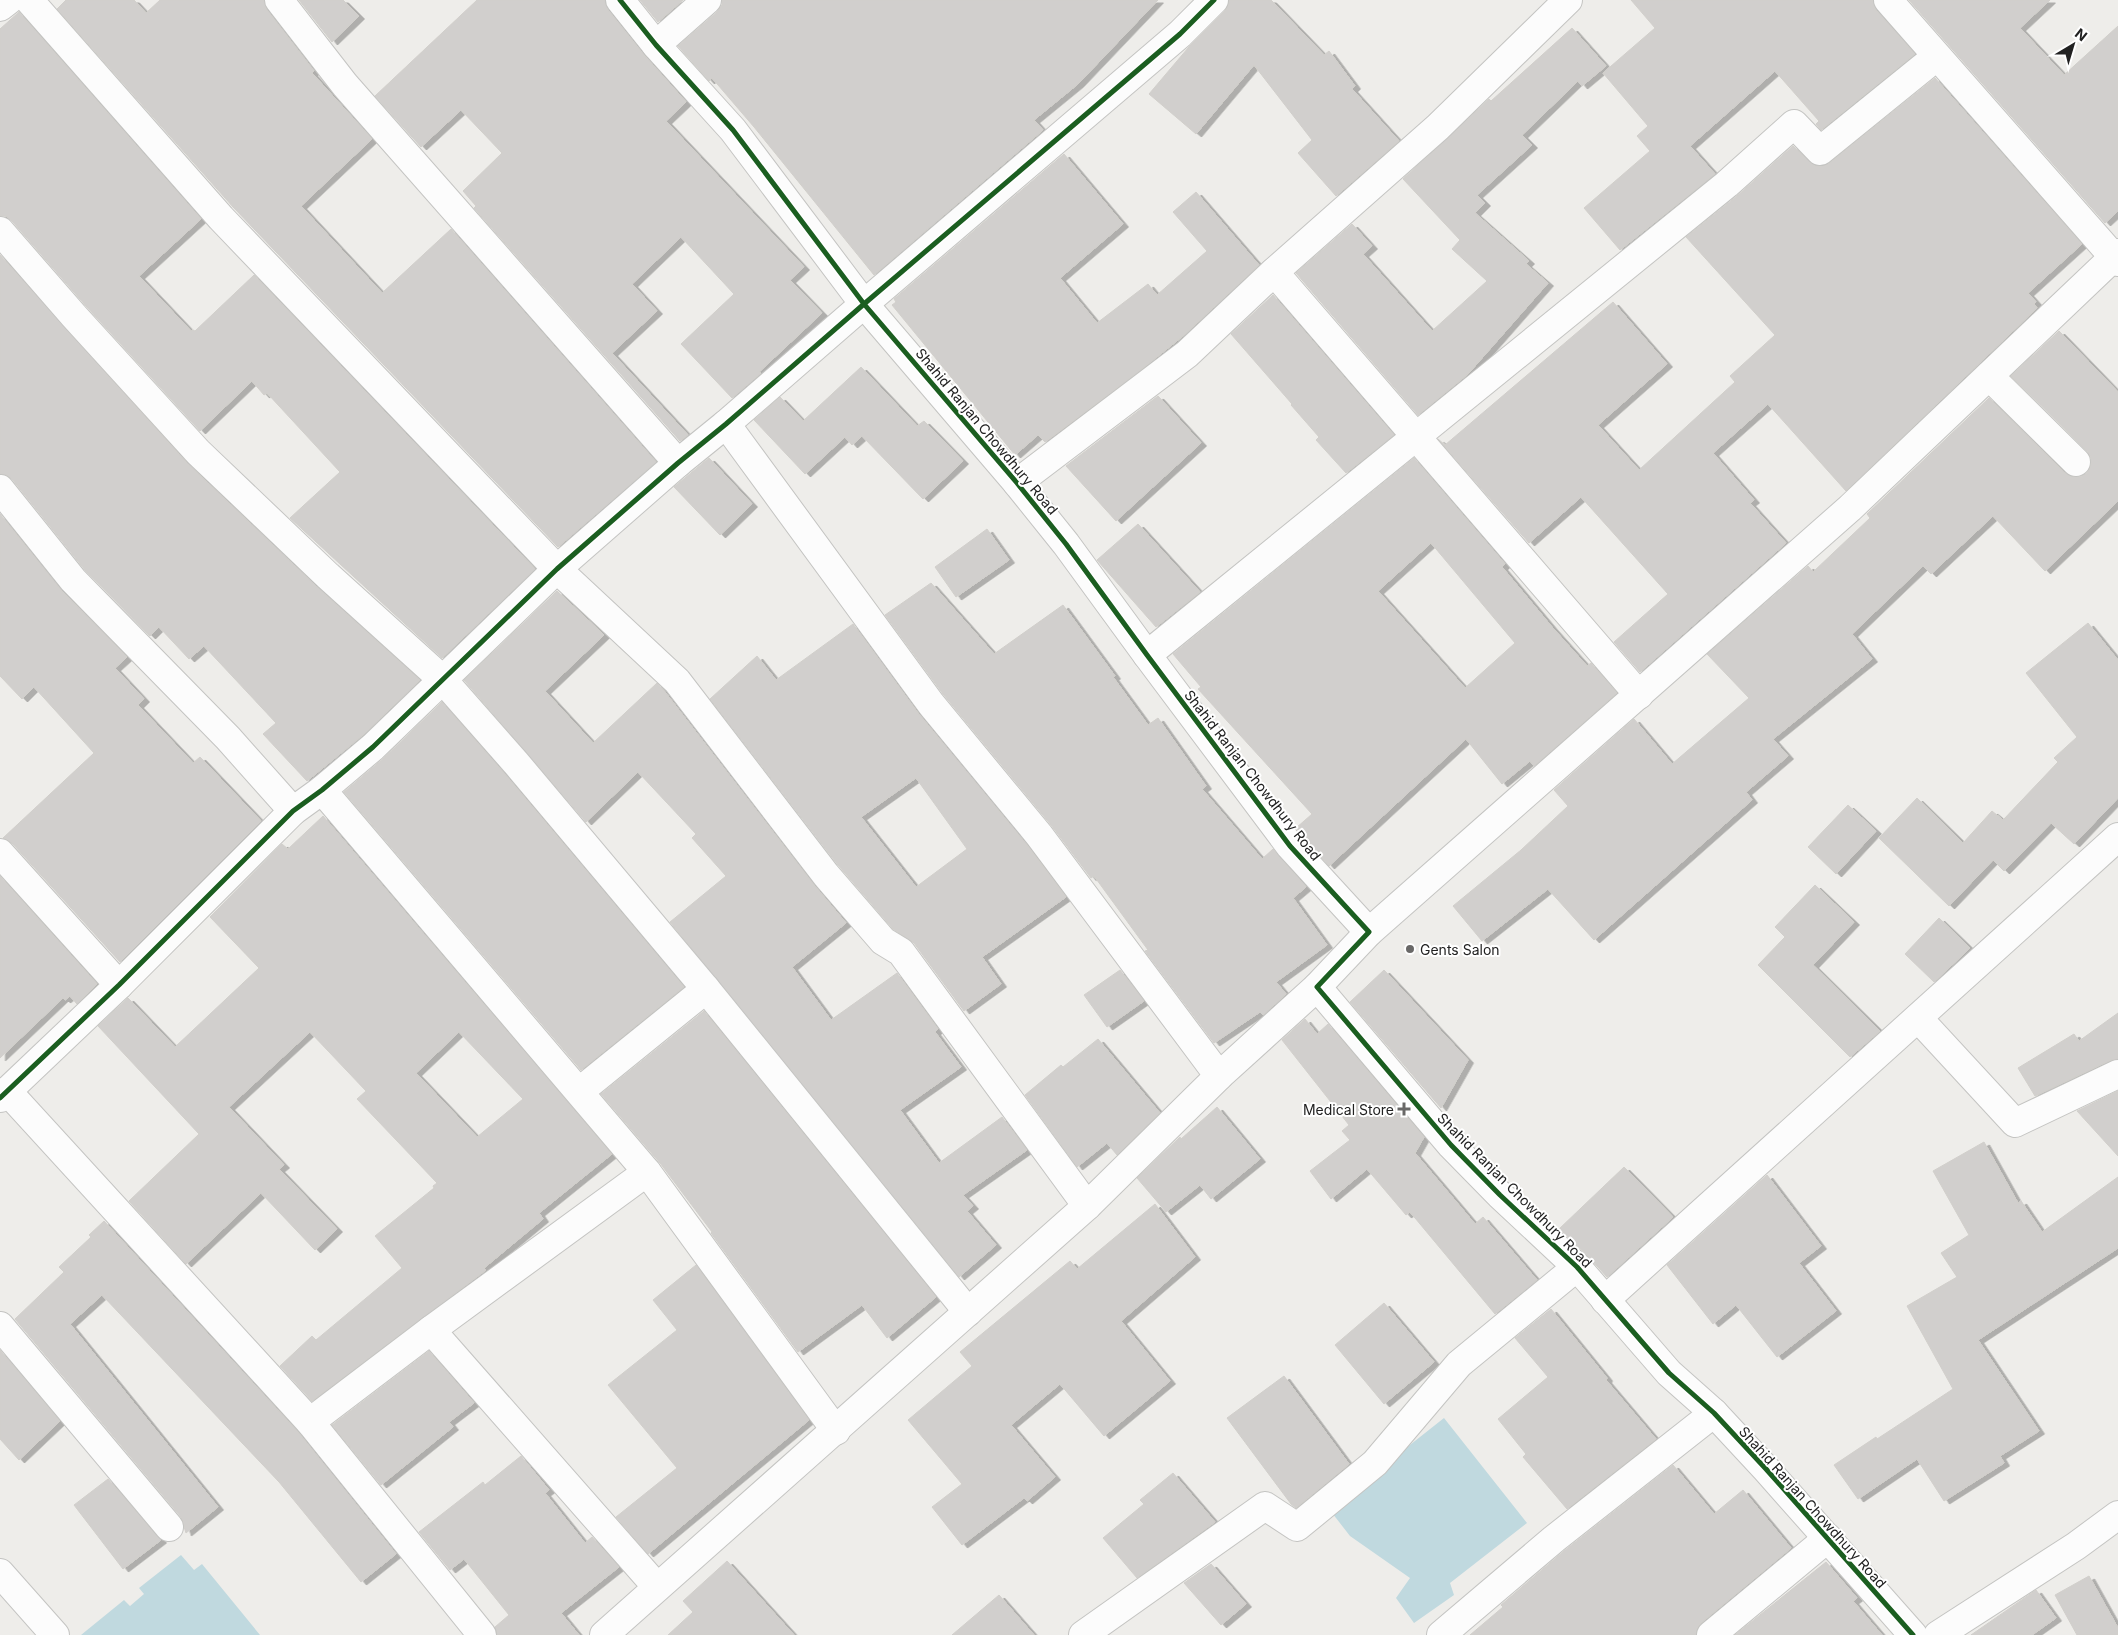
<svg xmlns="http://www.w3.org/2000/svg" width="2118" height="1635" font-family="Inter,sans-serif">
  <style>
    .water { fill: #c0d9df }
    .building { fill: #d1cfcd; stroke: #d1cfcb; fill-rule: evenodd; filter: url(#shadow) }
    .lines { fill: none; stroke-linecap: round; stroke-linejoin: round }
    .street-casing { stroke: #c4c4c2; stroke-width: 30 }
    .street { stroke: #fcfcfc; stroke-width: 28 }
    .cycleway-casing { stroke: #fff; stroke-width: 8 }
    .cycleway { stroke: #1b5e20; stroke-width: 5 }
    .poi-dot { fill: #696867; stroke: #fff; stroke-width: 2 }
    .labels { text-anchor: middle; dominant-baseline: central; stroke-width: 4; stroke-linejoin: round; paint-order: stroke }
    .street-label { font-size: 14px; fill: #212121; stroke: #fff }
    .poi-label { font-size: 14px; fill: #212121; stroke: #fff; text-anchor: start }
  </style>
  <defs>
    <filter id="shadow"><feDropShadow dx="5.5" dy="3" stdDeviation="0" flood-color="#0004"/></filter>
  </defs>
  <rect width="100%" height="100%" fill="#eeedea"/>
  <!-- water -->
  <g class="water">
    <path d="M1444,1418L1527,1523L1450,1583L1454,1595L1414,1623L1396,1598L1410,1578L1350,1536L1329,1509Z"/>
    <path d="M181,1555L194,1570L202,1564L260,1635H81L124,1600L130,1606L144,1594L139,1588Z"/>
  </g>
  <!-- building -->
  <g class="building">
    <path d="M66,0H134L146,13L160,0H264L267,10L314,71L312,73L372,139L301,206L382,293L451,229L656,462L558,547L233,207L57,9Z"/>
    <path d="M299,0H343L359,16L332,42Z"/>
    <path d="M477,0H605L608,10L644,55L686,102L666,121L804,267L790,280L822,313L759,372L761,373L732,398L681,344L734,294L681,237L632,284L657,311L612,353L688,435L680,441L474,208L476,206L463,191L502,153L461,110L421,147L375,96Z"/>
    <path d="M640,0H683L658,22Z"/>
    <path d="M722,0H1158L1078,84L1034,120L1043,130L874,275L754,127L712,78L709,81L678,46L717,12L722,5Z"/>
    <path d="M1229,0H1271L1324,55L1329,51L1355,86L1352,89L1399,141L1336,196L1298,153L1312,140L1254,65L1196,134L1149,94L1188,48L1225,11Z"/>
    <path d="M1631,0H1873L1876,10L1915,54L1821,130L1816,124L1819,121L1775,71L1690,146L1715,174L1620,250L1584,208L1650,151L1637,136L1648,126L1603,73L1655,28Z"/>
    <path d="M1909,0H2050L2020,28L2064,75L2118,26V211L2105,223Z"/>
    <path d="M19,12L201,219L139,276L191,331L193,330L195,331L254,275L535,569L442,658L290,518L340,472L267,393L264,395L252,381L200,431L86,306L12,221L6,216H0V29Z"/>
    <path d="M1572,28L1606,66L1582,86L1578,81L1522,135L1532,145L1477,195L1485,203L1475,213L1529,261L1526,264L1548,283L1468,374L1418,415L1296,273L1352,224L1372,246L1363,254L1432,331L1487,281L1452,249L1460,240L1403,179L1489,99L1491,101Z"/>
    <path d="M1935,78L2082,244L2028,293L2036,302L2034,304L2037,308L1846,491L1768,404L1713,453L1754,500L1750,503L1786,543L1640,672L1614,642L1668,594L1581,497L1529,543L1438,439L1445,445L1613,302L1667,364L1598,425L1639,470L1735,382L1730,376L1775,335L1686,237L1737,196L1793,146L1815,166H1822L1829,163Z"/>
    <path d="M1064,154L1123,224L1060,278L1097,323L1148,284L1157,295L1207,251L1173,212L1196,192L1259,265L1183,336L1137,373L1045,442L1038,435L1015,455L892,305L896,302L894,299Z"/>
    <path d="M0,255L187,463L317,587L420,680L363,735L307,781L263,734L276,723L204,646L189,659L159,627L150,636L85,570L12,479L6,475L0,474Z"/>
    <path d="M1273,295L1394,435L1346,473L1316,440L1319,437L1291,405L1292,404L1231,334Z"/>
    <path d="M2059,331L2118,392V501L2045,571L1993,516L1931,574L1923,566L1852,634L1872,659L1773,739L1788,756L1746,792L1752,800L1594,940L1548,889L1482,941L1453,906L1521,850L1568,806L1554,790L1634,719L1672,764L1749,698L1707,654L1808,566L1813,572L1870,518L1867,514L1989,398L2065,473L2073,477H2080L2087,473L2091,465V458L2087,451L2011,376Z"/>
    <path d="M861,367L917,426L924,421L963,461L923,499L862,436L852,445L845,437L805,474L754,420L780,397L803,421Z"/>
    <path d="M1158,396L1201,443L1116,521L1066,466Z"/>
    <path d="M709,458L752,504L720,535L674,487Z"/>
    <path d="M1414,458L1505,564L1502,567L1552,627L1587,666L1591,663L1617,693L1534,766L1530,761L1502,784L1466,739L1329,866L1296,828L1312,814L1198,689L1201,687L1173,654ZM1431,543L1515,643L1465,688L1378,591Z"/>
    <path d="M0,514L61,590L127,657L115,668L144,699L138,705L193,763L200,757L261,821L120,962L12,843L3,838L94,753L34,687L22,699L0,676Z"/>
    <path d="M1138,524L1200,592L1156,627L1097,560Z"/>
    <path d="M987,529L1009,560L956,597L935,567Z"/>
    <path d="M931,583L994,654L1063,605L1115,676L1113,677L1148,725L1158,718L1206,786L1202,789L1262,859L1273,849L1306,887L1293,898L1327,945L1276,982L1286,994L1263,1015L1260,1012L1214,1043L1145,951L1148,950L1094,876L1091,878L1051,825L943,694L885,615Z"/>
    <path d="M557,591L604,635L545,691L593,743L657,683L665,692L814,885L846,923L792,967L831,1020L897,973L938,1029L935,1032L961,1067L900,1110L939,1163L1002,1117L1027,1150L963,1195L973,1206L967,1211L996,1245L959,1277L670,922L726,876L692,838L696,834L638,772L586,822L464,680Z"/>
    <path d="M2088,623L2118,660V798L2074,844L2051,823L2004,871L1993,860L1949,906L1879,838L1917,798L1963,843L1992,811L2003,820L2058,762L2054,758L2077,737L2026,673Z"/>
    <path d="M853,624L918,713L1027,845L1066,897L982,957L1001,984L964,1011L914,943L893,929L838,865L710,699L757,656L776,680ZM916,778L967,849L916,887L861,817Z"/>
    <path d="M442,702L504,773L684,987L581,1070L344,792L384,758Z"/>
    <path d="M1848,805L1876,831L1836,874L1808,847Z"/>
    <path d="M323,816L612,1154L539,1213L543,1219L484,1268L486,1270L312,1401L280,1366L312,1336L316,1340L402,1268L375,1236L434,1188L433,1186L437,1183L357,1099L366,1091L310,1032L229,1107L284,1165L279,1169L337,1229L315,1250L261,1193L186,1264L129,1201L199,1134L98,1026L128,998L175,1047L259,968L210,917L282,844L288,849ZM459,1032L523,1099L477,1137L416,1073Z"/>
    <path d="M0,876L97,984L77,1004L70,996L65,1000L63,998L0,1058Z"/>
    <path d="M1815,885L1854,922L1813,965L1880,1031L1850,1057L1758,965L1785,937L1775,927Z"/>
    <path d="M1939,918L1970,948L1934,982L1905,954Z"/>
    <path d="M1120,970L1144,1001L1107,1027L1084,995Z"/>
    <path d="M1384,970L1468,1060L1441,1108L1350,1002Z"/>
    <path d="M704,1011L936,1297L887,1338L862,1305L798,1352L711,1233L712,1232L660,1163L601,1094Z"/>
    <path d="M2118,1013V1059L2111,1060L2035,1096L2018,1068L2074,1034L2079,1041Z"/>
    <path d="M1305,1019L1317,1034L1328,1024L1424,1137L1415,1153L1475,1224L1483,1217L1537,1280L1495,1314L1410,1212L1406,1215L1367,1169L1331,1199L1310,1171L1350,1140L1342,1131L1349,1125L1282,1040Z"/>
    <path d="M1098,1039L1160,1113L1117,1155L1107,1143L1077,1167L1025,1095L1061,1065L1063,1067Z"/>
    <path d="M2118,1091V1156L2077,1111Z"/>
    <path d="M1217,1107L1260,1159L1211,1199L1200,1185L1166,1212L1137,1178L1180,1137L1181,1139Z"/>
    <path d="M1984,1142L2018,1203L2021,1201L2042,1232L2118,1177V1248L1978,1340L2039,1431L2000,1456L2004,1463L1944,1501L1917,1459L1858,1499L1834,1465L1876,1437L1877,1439L1953,1389L1907,1306L1957,1277L1941,1253L1969,1235L1933,1171Z"/>
    <path d="M1624,1167L1673,1217L1607,1277L1588,1256L1559,1229Z"/>
    <path d="M1767,1175L1821,1246L1799,1263L1836,1311L1777,1357L1736,1305L1713,1324L1667,1265Z"/>
    <path d="M1155,1204L1195,1257L1121,1321L1170,1381L1104,1436L1060,1384L1011,1425L1055,1477L1027,1501L1024,1498L962,1545L932,1507L962,1484L908,1420L972,1366L960,1352L1070,1261L1077,1269Z"/>
    <path d="M104,1221L298,1432L396,1554L361,1582L279,1482L102,1295L70,1324L218,1507L186,1533L181,1517L15,1319L64,1272L59,1267L91,1237L89,1235Z"/>
    <path d="M696,1265L809,1420L648,1554L616,1517L677,1468L608,1385L677,1330L653,1300Z"/>
    <path d="M1384,1303L1434,1362L1384,1404L1335,1345Z"/>
    <path d="M1551,1309L1607,1378L1606,1380L1656,1439L1567,1509L1523,1457L1526,1454L1498,1419L1548,1377L1515,1338Z"/>
    <path d="M0,1350L60,1421L19,1460L0,1439Z"/>
    <path d="M429,1351L474,1403L449,1422L453,1427L381,1485L332,1425Z"/>
    <path d="M1284,1376L1349,1464L1296,1508L1291,1504L1227,1418Z"/>
    <path d="M521,1456L549,1490L545,1493L585,1543L592,1537L619,1567L561,1613L579,1635H497L495,1627L509,1615L464,1559L450,1570L419,1532L483,1482L485,1485Z"/>
    <path d="M1673,1465L1714,1514L1743,1490L1791,1548L1701,1623L1697,1629L1696,1635H1470L1503,1607L1501,1605L1564,1551Z"/>
    <path d="M1173,1473L1215,1522L1137,1578L1103,1538L1144,1504L1140,1500Z"/>
    <path d="M108,1479L161,1540L123,1569L74,1505Z"/>
    <path d="M727,1561L794,1635H668L693,1612L683,1601Z"/>
    <path d="M1826,1562L1857,1598L1853,1601L1882,1635H1735Z"/>
    <path d="M1211,1564L1246,1604L1221,1625L1184,1583Z"/>
    <path d="M2089,1576L2118,1628V1635H2077L2055,1595Z"/>
    <path d="M2036,1590L2056,1618L2032,1635H1971Z"/>
    <path d="M999,1595L1034,1635H952Z"/>
  </g>
  <g class="lines">
    <defs>
      <g id="street">
        <path d="M29,0L221,218L557,569L677,681L826,875L883,941L901,952L1087,1206"/>
        <path d="M279,0L345,85L678,463"/>
        <path d="M620,0L656,45L733,130L864,304L1017,483L1066,544L1147,655L1290,846L1369,932L1317,987L1451,1145L1500,1195L1577,1267L1669,1373L1714,1413L1766,1469L1913,1635"/>
        <path d="M1888,0L2118,262"/>
        <path d="M0,7L9,0"/>
        <path d="M656,45L707,0"/>
        <path d="M0,231L74,316L198,452L328,576L443,680L516,763L706,989L968,1312"/>
        <path d="M1274,272L1639,695"/>
        <path d="M1989,376L2076,462"/>
        <path d="M726,424L931,704L1039,835L1219,1076"/>
        <path d="M1017,483L1187,354L1274,272L1438,127L1568,0"/>
        <path d="M0,489L73,580L228,738L293,811"/>
        <path d="M1147,655L1727,184L1794,124L1820,151L1936,57"/>
        <path d="M322,790L647,1172L836,1431"/>
        <path d="M0,853L119,985"/>
        <path d="M1369,932L1850,508L2118,253"/>
        <path d="M1918,1018L2015,1123L2118,1074"/>
        <path d="M7,1091L310,1422L482,1635"/>
        <path d="M580,1091L706,989"/>
        <path d="M0,1098L119,985L293,811L322,790L373,747L557,569L678,463L726,424L864,304L1180,34L1214,0"/>
        <path d="M1605,1300L2118,837"/>
        <path d="M0,1326L169,1527"/>
        <path d="M431,1330L657,1587"/>
        <path d="M310,1422L431,1330L647,1172"/>
        <path d="M0,1573L55,1635"/>
        <path d="M604,1635L1087,1206L1219,1076L1317,987"/>
        <path d="M1083,1635L1265,1506L1297,1527L1375,1463L1459,1364L1577,1267"/>
        <path d="M1441,1635L1554,1539L1714,1413"/>
        <path d="M1711,1635L1828,1538"/>
        <path d="M1938,1635L2076,1546L2118,1515"/>
      </g>
    </defs>
    <!-- street casing -->
    <use href="#street" class="street-casing"/>
    <!-- street -->
    <use href="#street" class="street"/>
    <defs>
      <g id="cycleway">
        <path d="M620,0L656,45L733,130L864,304L1017,483L1066,544L1147,655L1290,846L1369,932L1317,987L1451,1145L1500,1195L1577,1267L1669,1373L1714,1413L1766,1469L1913,1635"/>
        <path d="M0,1098L119,985L293,811L322,790L373,747L557,569L678,463L726,424L864,304L1180,34L1214,0"/>
      </g>
    </defs>
    <!-- cycleway casing -->
    <use href="#cycleway" class="cycleway-casing"/>
    <!-- cycleway -->
    <use href="#cycleway" class="cycleway"/>
  </g>
  <!-- markers -->
  <g class="poi-dot">
    <circle cx="1410" cy="949" r="5"/>
    <path d="M1401.5 1101.5h5v5h5v5h-5v5h-5v-5h-5v-5h5z"/>
  </g>
  <g class="labels">
    <!-- street labels -->
    <g class="street-label">
      <text transform="translate(987 431) rotate(50)">Shahid Ranjan Chowdhury Road</text>
      <text transform="translate(1253 775) rotate(52)">Shahid Ranjan Chowdhury Road</text>
      <text transform="translate(1515 1190) rotate(45)">Shahid Ranjan Chowdhury Road</text>
      <text transform="translate(1813 1507) rotate(48)">Shahid Ranjan Chowdhury Road</text>
    </g>
    <!-- poi labels -->
    <g class="poi-label">
      <text x="1420" y="949">Gents Salon</text>
      <text x="1394" y="1109" text-anchor="end">Medical Store</text>
    </g>
  </g>
  <!-- north arrow -->
  <g transform="translate(2073 45) rotate(38)" stroke="#ffffff" stroke-width="4" paint-order="stroke">
  <path d="M0-4L9 19L0 12L-9 19Z" fill="#212121"/>
  <text y="-8" font-size="14" font-weight="bold" text-anchor="middle" fill="#212121">N</text>
  </g>
</svg>
